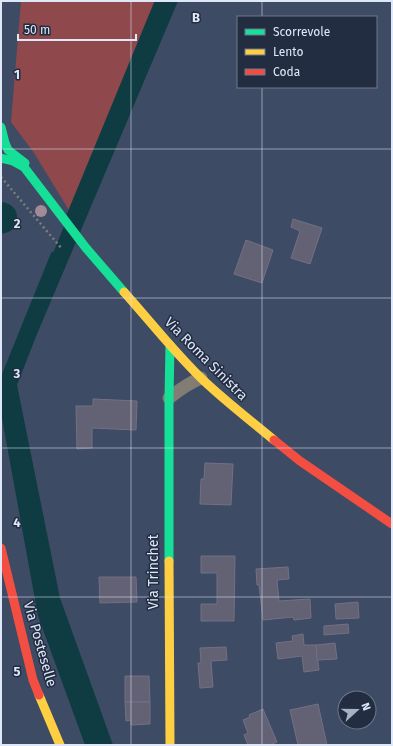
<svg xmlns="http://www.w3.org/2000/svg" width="393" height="746" font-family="'Fira Sans',sans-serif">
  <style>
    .green { fill: #8f484b }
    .water { fill: #0e3c42 }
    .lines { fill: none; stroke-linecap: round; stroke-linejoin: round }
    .stream { stroke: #0e3c42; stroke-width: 4.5 }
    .building { fill: #636174; stroke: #737085 }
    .path { stroke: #7e7d7b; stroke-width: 2.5; stroke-dasharray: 2 3; stroke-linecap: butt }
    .street { stroke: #817d74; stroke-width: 13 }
    .fast { stroke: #16e098; stroke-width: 9 }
    .slow { stroke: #ffcf43; stroke-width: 9 }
    .jam { stroke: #f24e42; stroke-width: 9 }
    .tree { fill: #a38b95 }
    .grid { fill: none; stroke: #dfe8f9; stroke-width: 1; stroke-opacity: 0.55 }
    .labels { text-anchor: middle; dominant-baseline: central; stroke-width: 3; stroke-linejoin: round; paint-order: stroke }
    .street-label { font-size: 14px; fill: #dfe8f9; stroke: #222d42 }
    .grid-label { font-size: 13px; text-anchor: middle; font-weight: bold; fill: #dfe8f9; stroke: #222d42; stroke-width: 3; stroke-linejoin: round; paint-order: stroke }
  </style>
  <rect width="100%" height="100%" fill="#3e4b64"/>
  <!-- green -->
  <path class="green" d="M21,1H154L157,2L70,212L34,153L11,122Z"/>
  <!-- water -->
  <g class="water">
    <path d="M157,1H178L37,334L17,385L60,598L113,745H85L38,616L1,413V383L11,355Z"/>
    <path d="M1,202C11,203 18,209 17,219C16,223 15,226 13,229C10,232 5,233 1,234Z"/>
  </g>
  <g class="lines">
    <!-- stream -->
    <g class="stream">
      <path d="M68,217L157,1"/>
      <path d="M2,380L53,254"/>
    </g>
  </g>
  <!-- building -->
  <g class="building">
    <path d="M293,219L322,228L310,264L291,258L300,231L291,227Z"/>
    <path d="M246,240L273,250L262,283L234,274Z"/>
    <path d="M93,399L137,401L136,430L92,428V448L77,449L76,406H93Z"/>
    <path d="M205,463L233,464L231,505L200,504L201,479H204Z"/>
    <path d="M201,556H235L234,621H201V604H217V573H201Z"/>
    <path d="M288,567L289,579L277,580L279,601L310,599L311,618L294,620L293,617L263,620L259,585H257L256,569Z"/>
    <path d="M99,577H136L137,602L100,603Z"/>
    <path d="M358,602L359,618L336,619L335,604Z"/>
    <path d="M348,624L349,633L324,635V626Z"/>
    <path d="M303,634L304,645H316L319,670L304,672L302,656L278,659L276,643L293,641L292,636Z"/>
    <path d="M335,643L337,659L317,660L316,645Z"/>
    <path d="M226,647L227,660L211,661L213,687L200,688L198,663H201L200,648Z"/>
    <path d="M125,676H149L150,702H125Z"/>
    <path d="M125,702H150V724L131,725V720L126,721Z"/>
    <path d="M318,704L327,745H298L290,710Z"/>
    <path d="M263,709L277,742L270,745H248L244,735L248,733L243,720L250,717L249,715Z"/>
  </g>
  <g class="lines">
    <!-- path -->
    <path class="path" d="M1,177L62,249"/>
    <!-- street -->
    <path class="street" d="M169,398C179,390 189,383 201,378"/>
    <!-- fast -->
    <g class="fast">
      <path d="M1,127L5,143L8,150L25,163"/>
      <path d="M1,158L13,161L24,167L86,248L124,292"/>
      <path d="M169,561V398L170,345"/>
    </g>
    <!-- slow -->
    <g class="slow">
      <path d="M124,292C150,321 174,352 202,379C225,401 250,420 274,440"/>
      <path d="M169,561L170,745"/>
      <path d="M39,695L60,745"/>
    </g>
    <!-- jam -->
    <g class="jam">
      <path d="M274,440L300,461L392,524"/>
      <path d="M1,548L33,680L39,695"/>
    </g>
  </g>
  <!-- trees -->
  <circle class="tree" cx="41" cy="211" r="6"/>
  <!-- grid -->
  <path class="grid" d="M131,1V745M262,1V17M262,87V745M1,149H392M1,298H392M1,448H392M1,597H392"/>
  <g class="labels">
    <!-- street labels -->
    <g class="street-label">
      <text transform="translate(206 359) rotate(45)">Via Roma Sinistra</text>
      <text transform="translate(153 572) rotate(-90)">Via Trinchet</text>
      <text transform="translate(40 644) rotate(74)">Via Posteselle</text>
    </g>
  </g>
  <g class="grid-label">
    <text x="196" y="22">B</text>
    <text x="17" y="79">1</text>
    <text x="17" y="228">2</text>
    <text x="17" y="378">3</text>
    <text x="17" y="527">4</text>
    <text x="17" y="676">5</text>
  </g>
  <!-- border -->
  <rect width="393" height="746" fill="none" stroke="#dfe8f9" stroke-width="4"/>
  <!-- legend -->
  <rect x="237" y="16" width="140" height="72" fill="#222d42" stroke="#6e788b"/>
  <rect x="245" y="29" width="20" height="6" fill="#16e098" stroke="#6e788b"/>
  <text x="273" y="36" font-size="12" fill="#dfe8f9">Scorrevole</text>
  <rect x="245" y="49" width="20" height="6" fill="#ffcf43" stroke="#6e788b"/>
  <text x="273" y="56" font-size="12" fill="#dfe8f9">Lento</text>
  <rect x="245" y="69" width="20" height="6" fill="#f24e42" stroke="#6e788b"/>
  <text x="273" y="76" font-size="12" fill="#dfe8f9">Coda</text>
  <!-- north arrow -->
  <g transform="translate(357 710) rotate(69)"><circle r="19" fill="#222d42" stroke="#6e788b"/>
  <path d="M0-3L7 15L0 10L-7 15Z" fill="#a7b1c5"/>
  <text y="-6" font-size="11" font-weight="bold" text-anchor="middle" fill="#dfe8f9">N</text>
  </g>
  <!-- scale -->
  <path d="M18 34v6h118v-6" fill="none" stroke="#dfe8f9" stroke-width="2"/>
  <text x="24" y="34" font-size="12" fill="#dfe8f9" stroke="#222d42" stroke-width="3" paint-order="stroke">50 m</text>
</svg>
